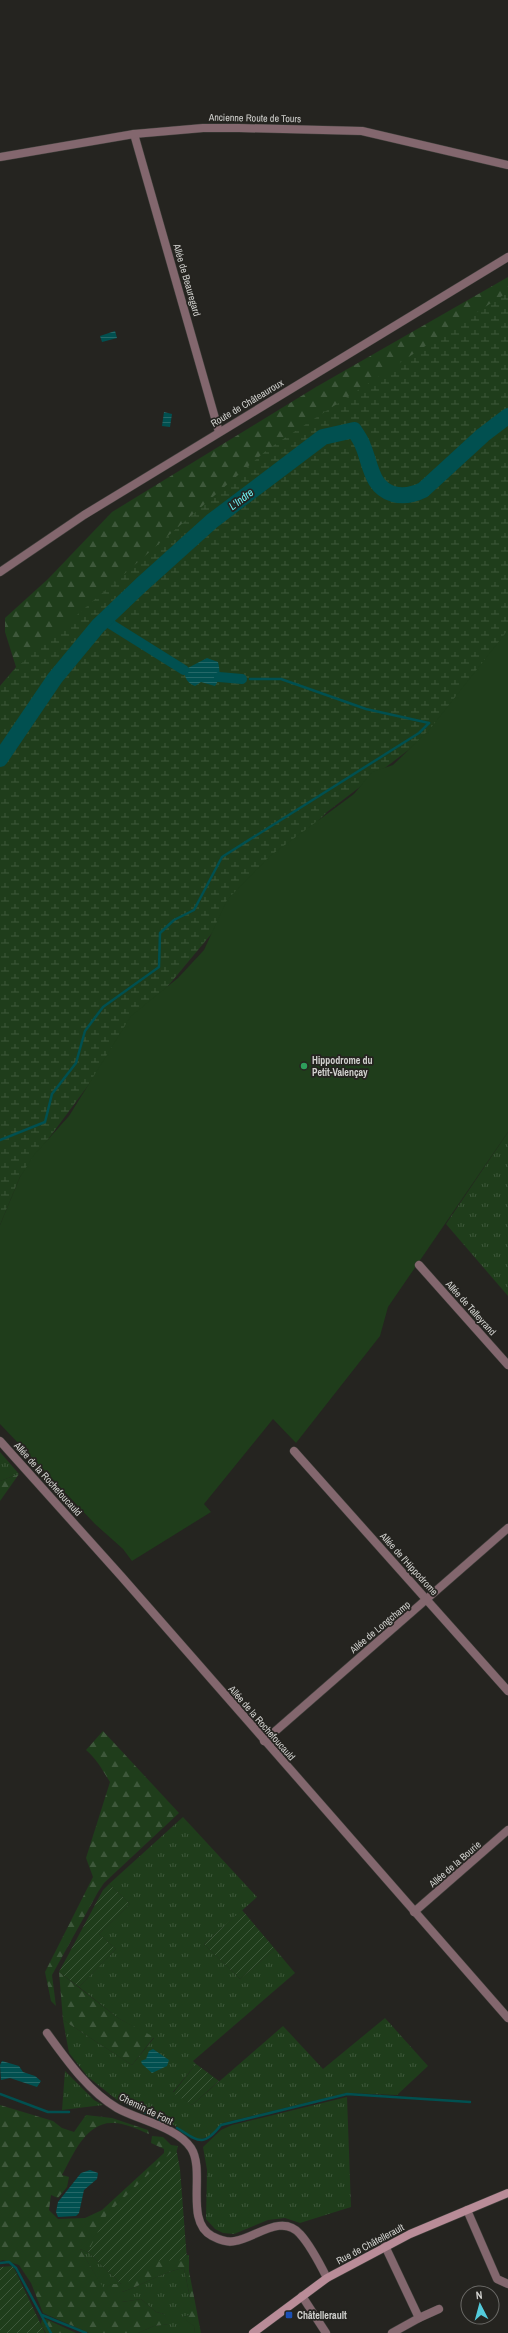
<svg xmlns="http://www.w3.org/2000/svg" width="508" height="2333" font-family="'Archivo Narrow',sans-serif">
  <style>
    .grass { fill: url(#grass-tufts) }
    .forest { fill: url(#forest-firs) }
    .wetland { fill: url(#wetland-marsh) }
    .garden { fill: url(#garden-furrows) }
    .pitch { fill: #1f3d1b }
    .water { fill: url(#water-rules) }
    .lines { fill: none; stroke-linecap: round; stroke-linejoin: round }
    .stream { stroke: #015050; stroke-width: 2.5 }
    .canal { stroke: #015050; stroke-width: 10 }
    .river { stroke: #015050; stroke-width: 16 }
    .minor-casing { stroke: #41403c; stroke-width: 9 }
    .tertiary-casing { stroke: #41403c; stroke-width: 9 }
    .secondary-casing { stroke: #41403c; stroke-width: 9 }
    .minor { stroke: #83676e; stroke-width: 8 }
    .tertiary { stroke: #83676e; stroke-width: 8 }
    .secondary { stroke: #b98c98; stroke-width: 8 }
    .leisure-dot { fill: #2e9e5b; stroke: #252420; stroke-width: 1.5 }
    .transit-dot { fill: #1a4fb4; stroke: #252420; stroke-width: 1.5 }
    .labels { text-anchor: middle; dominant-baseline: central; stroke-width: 3.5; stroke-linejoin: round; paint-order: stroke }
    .street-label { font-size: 10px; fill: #d1d1ce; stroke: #252420 }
    .poi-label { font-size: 10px; font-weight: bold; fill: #d1d1ce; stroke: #252420; text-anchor: start }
    .water-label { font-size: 11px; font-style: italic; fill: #6feeef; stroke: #252420 }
  </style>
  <defs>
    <pattern id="grass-tufts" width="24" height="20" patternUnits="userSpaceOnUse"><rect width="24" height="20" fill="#1f3d1b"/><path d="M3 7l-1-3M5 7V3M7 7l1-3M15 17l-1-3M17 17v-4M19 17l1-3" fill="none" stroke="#3e583b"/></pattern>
    <pattern id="forest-firs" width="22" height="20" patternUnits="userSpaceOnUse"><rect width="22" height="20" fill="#1f3d1b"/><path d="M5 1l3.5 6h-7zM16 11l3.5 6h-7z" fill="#3e583b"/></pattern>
    <pattern id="wetland-marsh" width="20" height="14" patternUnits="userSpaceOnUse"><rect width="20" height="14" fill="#1f3d1b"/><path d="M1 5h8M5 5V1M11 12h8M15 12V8" fill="none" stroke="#3e583b"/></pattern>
    <pattern id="garden-furrows" width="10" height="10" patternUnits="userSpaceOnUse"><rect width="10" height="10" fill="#1f3d1b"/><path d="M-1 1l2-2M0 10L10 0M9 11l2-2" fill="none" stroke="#3e583b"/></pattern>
    <pattern id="water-rules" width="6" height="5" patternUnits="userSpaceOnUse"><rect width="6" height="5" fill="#015050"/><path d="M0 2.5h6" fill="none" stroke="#256868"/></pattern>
  </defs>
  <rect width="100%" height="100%" fill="#252420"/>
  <!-- grass -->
  <g class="grass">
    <path d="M508,1132V1296L446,1224Z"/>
    <path d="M0,1452L19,1474L0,1481Z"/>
    <path d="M183,1817L257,1897L204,1944L240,1979L275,1949L295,1973L193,2061L196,2064L173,2092L192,2105L283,2026L323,2069L385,2018L428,2066L397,2095L347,2093L223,2123L210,2136L198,2140L170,2123L126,2102L121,2103L88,2077L69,2053L63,2020L132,2065L154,2038L118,2018L79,1987L116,1949L99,1934L130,1904L109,1884Z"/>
    <path d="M65,2071L94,2100L103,2105L62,2110Z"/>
    <path d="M347,2097L351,2207L300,2223L285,2218L268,2220L234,2234L223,2233L215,2229L206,2219L207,2170L203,2147L221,2130L232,2125Z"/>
    <path d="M80,2249L88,2252L121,2284H111L104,2290Z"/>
    <path d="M184,2268L190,2298V2315L182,2317L194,2326L195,2333H138L154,2326L169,2324L164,2314L156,2312L141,2299L122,2302V2292C143,2285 162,2272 184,2268Z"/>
  </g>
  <!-- forest -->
  <g class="forest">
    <path d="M508,277V393L0,686L16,667L5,632V618L48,579L112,512L316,387Z"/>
    <path d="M19,1474L0,1501V1481Z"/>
    <path d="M103,1731L179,1813L104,1883L98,1892L52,1975L56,2006L51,2001L45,1972L93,1877L86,1858L110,1782C103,1771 96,1758 86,1750Z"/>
    <path d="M59,1972L118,2018L154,2037L132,2065L63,2020Z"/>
    <path d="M0,2105L53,2121L62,2128L74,2132L86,2115L112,2118L148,2130L149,2134C139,2130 125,2123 114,2123C86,2121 73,2155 62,2175L69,2177L67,2187L58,2198L51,2195L49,2210L58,2219L85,2218L102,2210L164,2153V2149L151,2143L152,2136L163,2137L171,2145L178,2146L177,2150L113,2212L88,2252L80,2249L104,2289L111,2284H121L143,2259L189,2255V2271L201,2333H195L194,2326L181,2317L190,2315V2298L184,2268C162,2272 143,2285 122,2292V2302L141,2299L156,2312L164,2314L170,2324L154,2326L138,2333H89L43,2313L31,2283L19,2265L3,2260L0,2261Z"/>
    <path d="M42,2319H46L76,2333H46L41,2324Z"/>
  </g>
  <!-- wetland -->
  <path class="wetland" d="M508,292V639L432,732L327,812L238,902L113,1052L20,1177L0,1225V686L17,667L268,449Z"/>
  <!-- garden -->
  <g class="garden">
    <path d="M109,1884L130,1904L99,1934L116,1949L79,1987L59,1972L103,1890Z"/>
    <path d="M242,1910L275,1949L240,1979L204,1944Z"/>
    <path d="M196,2064L219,2081L192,2105L173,2093Z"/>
    <path d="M176,2148L180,2169L187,2260L153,2261L132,2280L121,2284L88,2252L107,2214Z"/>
    <path d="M13,2266L45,2333H0V2267Z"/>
  </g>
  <!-- pitch -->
  <path class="pitch" d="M508,630V1132L388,1307L380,1336L296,1443L273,1419L204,1504L211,1512L132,1561L123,1549L95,1524L0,1424V1225L20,1177L34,1155L69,1116L131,1016L178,978L204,950L227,900L270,856L354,794L372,772L393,765L430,729Z"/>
  <!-- water -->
  <g class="water">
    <path d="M115,331L117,338L102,342L100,336Z"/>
    <path d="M164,412L172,414L170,427L162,426Z"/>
    <path d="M207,658L218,662C220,670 221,678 215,686L201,682L195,686C187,683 185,678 184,670Z"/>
    <path d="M153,2049L169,2060L167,2066L152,2073L142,2064L141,2061L146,2059L149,2051Z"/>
    <path d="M2,2061L19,2066L23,2072L35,2076L41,2081L37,2087L10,2078L1,2080L0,2065Z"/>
    <path d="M90,2170L98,2173L97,2179L84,2190L79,2213L76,2216L58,2217L56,2212L58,2202L81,2173Z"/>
  </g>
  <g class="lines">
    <!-- stream -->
    <g class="stream">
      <path d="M250,679H281L366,709L429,723"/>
      <path d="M0,1140L45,1122L52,1094L76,1063L85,1031L103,1007L159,967L160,933L174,920L194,910L222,857L419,733L429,723"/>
      <path d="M0,2094L48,2112H69"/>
      <path d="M125,2103L170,2124"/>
      <path d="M177,2128C198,2141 203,2148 221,2125L347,2094L470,2102"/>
      <path d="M0,2263L9,2262L16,2268L51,2333"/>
      <path d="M42,2315L86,2333"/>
    </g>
    <!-- canal -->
    <g class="canal">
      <path d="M104,620L184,670"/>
      <path d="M219,677L242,679"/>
    </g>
    <!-- river -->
    <path class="river" d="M0,759L55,678L98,626L141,585L212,521L323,437L354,430C357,435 361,440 363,446C371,465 371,487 393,494C404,497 413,495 423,490L483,435L508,416"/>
    <defs>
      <g id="minor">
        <path d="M134,134L219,432"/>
        <path d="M0,157L134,134L203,128H239L362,131L508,165"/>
        <path d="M419,1265L508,1365"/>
        <path d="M0,1441L121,1576L508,2018"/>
        <path d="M294,1451L508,1691"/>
        <path d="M264,1741L508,1528"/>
        <path d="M414,1912L508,1830"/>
        <path d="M47,2033C66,2059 88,2091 117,2108C138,2120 177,2127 191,2148C206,2171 184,2221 212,2236C220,2240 227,2243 235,2241C255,2238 282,2213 300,2234C311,2246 320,2264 327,2278"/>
        <path d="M467,2210L497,2279L508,2284"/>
        <path d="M385,2246L419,2318L392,2333"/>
        <path d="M302,2296L326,2333"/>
        <path d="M419,2318L439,2309"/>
      </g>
      <path id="tertiary" d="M0,572L84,515L508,257"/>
      <path id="secondary" d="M253,2333L327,2278L410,2234L508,2193"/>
    </defs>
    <!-- minor casing -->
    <use href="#minor" class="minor-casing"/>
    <!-- tertiary casing -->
    <use href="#tertiary" class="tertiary-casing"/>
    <!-- secondary casing -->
    <use href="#secondary" class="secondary-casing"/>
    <!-- minor -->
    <use href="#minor" class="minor"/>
    <!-- tertiary -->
    <use href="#tertiary" class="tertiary"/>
    <!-- secondary -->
    <use href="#secondary" class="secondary"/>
  </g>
  <!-- markers -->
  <circle class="leisure-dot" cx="304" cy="1066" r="4"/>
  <rect class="transit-dot" x="285" y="2311" width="8" height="8" rx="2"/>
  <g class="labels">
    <!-- street labels -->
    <g class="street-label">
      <text transform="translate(255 118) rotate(1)">Ancienne Route de Tours</text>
      <text transform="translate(187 280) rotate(74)">Allée de Beauregard</text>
      <text transform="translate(247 403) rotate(-31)">Route de Châteauroux</text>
      <text transform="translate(471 1308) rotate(48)">Allée de Talleyrand</text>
      <text transform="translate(48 1479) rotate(48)">Allée de la Rochefoucauld</text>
      <text transform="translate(409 1564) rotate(48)">Allée de l'Hippodrome</text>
      <text transform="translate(380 1627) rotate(-40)">Allée de Longchamp</text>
      <text transform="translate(262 1723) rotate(49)">Allée de la Rochefoucauld</text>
      <text transform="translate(455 1864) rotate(-41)">Allée de la Bourie</text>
      <text transform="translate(146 2109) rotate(26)">Chemin de Font</text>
      <text transform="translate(370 2244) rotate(-28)">Rue de Châtellerault</text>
    </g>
    <!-- poi labels -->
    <g class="poi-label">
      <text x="312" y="1060">Hippodrome du<tspan x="312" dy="12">Petit-Valençay</tspan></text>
      <text x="297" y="2315">Châtellerault</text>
    </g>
    <!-- water labels -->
    <g class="water-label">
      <text transform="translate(241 499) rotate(-37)">L'Indre</text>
    </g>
  </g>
  <!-- north arrow -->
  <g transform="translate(480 2305) rotate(354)"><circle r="19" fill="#252420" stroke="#6a6966"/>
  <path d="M0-3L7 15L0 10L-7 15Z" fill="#53cbdb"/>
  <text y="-6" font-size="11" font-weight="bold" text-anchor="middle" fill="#d1d1ce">N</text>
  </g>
</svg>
